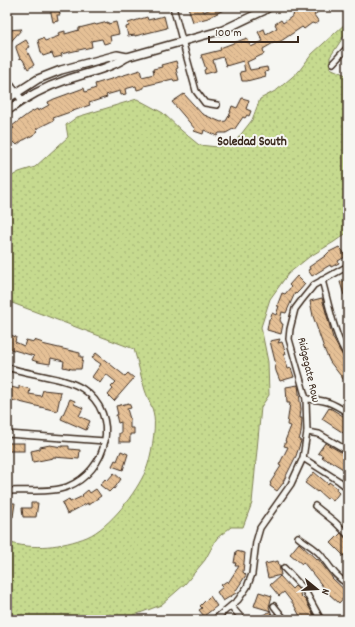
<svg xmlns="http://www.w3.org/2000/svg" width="355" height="627" font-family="Dekko,sans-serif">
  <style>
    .grass { fill: url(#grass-dots); stroke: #808256 }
    .building { fill: url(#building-back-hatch); stroke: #3b2a1e }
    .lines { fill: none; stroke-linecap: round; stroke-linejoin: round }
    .minor-casing { stroke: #3b2a1e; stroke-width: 8 }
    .tertiary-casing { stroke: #3b2a1e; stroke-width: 9 }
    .secondary-casing { stroke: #3b2a1e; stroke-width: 10 }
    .minor { stroke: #f6f6f2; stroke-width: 5 }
    .tertiary { stroke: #f6f6f2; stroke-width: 6 }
    .secondary { stroke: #f6f6f2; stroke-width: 7 }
    .labels { text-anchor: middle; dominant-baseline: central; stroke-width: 4; stroke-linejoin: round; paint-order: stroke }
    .street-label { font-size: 12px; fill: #3b2a1e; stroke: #f6f6f2 }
    .neighbourhood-label { font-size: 13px; font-weight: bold; fill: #3b2a1e; stroke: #f6f6f2 }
  </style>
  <defs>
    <pattern id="grass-dots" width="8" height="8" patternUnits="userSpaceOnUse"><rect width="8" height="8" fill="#c6da8f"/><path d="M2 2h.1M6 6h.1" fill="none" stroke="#abbb7b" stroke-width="1.8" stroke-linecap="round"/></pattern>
    <pattern id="building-back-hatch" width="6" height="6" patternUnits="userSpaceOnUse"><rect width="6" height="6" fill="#e5c096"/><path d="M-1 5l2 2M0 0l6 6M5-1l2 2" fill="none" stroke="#c5a581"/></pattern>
  </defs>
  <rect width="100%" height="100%" fill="#f6f6f2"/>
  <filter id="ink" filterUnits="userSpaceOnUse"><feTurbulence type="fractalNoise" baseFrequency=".025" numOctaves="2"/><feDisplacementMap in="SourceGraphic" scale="8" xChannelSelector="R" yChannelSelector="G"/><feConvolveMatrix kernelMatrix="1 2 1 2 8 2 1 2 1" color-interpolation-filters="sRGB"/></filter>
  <g filter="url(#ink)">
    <!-- grass -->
    <path class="grass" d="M346,23L344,36L330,57V68L348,76V232L334,242L309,257L288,274L270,299L261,327L268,362L269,395L261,407L252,503L243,527H231L217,538L205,560L185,584L161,605L132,616L128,620H7V542C33,550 62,547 87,537C110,527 136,493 146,470C151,458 156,429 154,416C153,408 148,399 145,390C141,377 138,363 134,349L7,301V179L19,172L35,167L68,137L66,125L77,117L137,99L163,113L182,131L199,145L218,147L235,142L252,120L260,99L277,90L299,71L312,54Z"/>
    <!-- building -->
    <g class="building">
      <path d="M57,7L59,10L60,15H57L58,21L53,22L50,8Z"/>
      <path d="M188,7H202L204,12L214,7H229L208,18L193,22Z"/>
      <path d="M301,7H325L314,15L319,22L315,24L312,23L304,29L302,27L281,41L276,43L275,42L263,49L264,54L247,62L250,70L267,67L268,71L265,72L266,76L247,81H242L240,72L245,71L243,61L226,66L223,57L213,60L216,71L205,74L204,70L206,69L201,55L221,50L220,48L247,38L251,47L263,41L258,32L264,29L266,34L277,28L275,24L281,20L283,23L294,15L292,13Z"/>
      <path d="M164,16L167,28L135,36V35L128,36L126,27L129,26L128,23L147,17L148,20Z"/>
      <path d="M108,22V24L116,22L119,34L110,36L111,42L104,44L102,39L91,41L92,47L61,54L62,56L54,58L52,53L43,56L41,52L38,40L43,38L45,41L59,36L58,33L65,31V34L79,30V28L95,24L96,25Z"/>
      <path d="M22,29L14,38L7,46V30Z"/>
      <path d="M26,40L30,47L26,49L34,65L28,69L23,60L21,58L20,59L16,48V46Z"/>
      <path d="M176,61L178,68L176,69L179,80L174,81L173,79L144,86V88L137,90L136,86L125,89L126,94L121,95L120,91L106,95L107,97L89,103L90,105L53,118L54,120L36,129L38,131L33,135L24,140H23L17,145L14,142L7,148V134L14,128L12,126L28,114L37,109L38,111L49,105L48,102L54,99L84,88L85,92L96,88L95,84L140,70L142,77L154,74L153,69L162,67L161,65Z"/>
      <path d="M184,94L202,114L221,122L226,121L231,112H230L232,106L237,108L242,98L249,100L246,109L251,111L249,116L247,115L245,118L243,117L234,130L233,129L226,133H219L217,136L204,130L203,134L194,131L195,129L172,102Z"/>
      <path d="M339,247L343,251L345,257L338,261L339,263L331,267L330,265L312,276L308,270L310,269L309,267L325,256L329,252Z"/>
      <path d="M297,276L305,284L300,290L296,294L295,293L286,313L282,312L280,320L282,324H283L281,334L267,330L269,319H270L272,313L276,315L279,306H277L282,293L285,294L291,287L289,285Z"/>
      <path d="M348,280V294L344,295L340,282Z"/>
      <path d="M322,298L333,338L346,362L348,360V377L344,380L330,362L325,351L313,316L310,301Z"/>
      <path d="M8,334L16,337L15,342L24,346L26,340L34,342V340L43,343L42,344L80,353V357H83L81,369H72L63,367L64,361L51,358L50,364L38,362L32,360L34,356L7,348Z"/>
      <path d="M280,339L278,343L282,342L286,354L284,355L288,369L291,368L294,377L280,381L276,371L275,365H276L270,341Z"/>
      <path d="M96,353L125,376L128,373L134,378L114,401L108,395L113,389L111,387L116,382L106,374L100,383L92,377L101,364L92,358Z"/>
      <path d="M298,385L301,409L300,418H302L301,433L299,440L301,441L296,456L283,482H284L277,491L270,486L271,484L270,483L281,466L279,465L288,447L284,446L286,441H285L291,426L287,425L290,403H287L286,387Z"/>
      <path d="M7,386L19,389V386L30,389L29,394L41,396L43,390L61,392L57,411L7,399Z"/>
      <path d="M70,399L75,401L74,404L83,408L79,416L90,421L86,430L61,419Z"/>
      <path d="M129,403L131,408L127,409L130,419V428H134V434H130V442H119V433H121V422L118,423L116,415H118L116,406Z"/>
      <path d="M329,408L330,409V408L348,419V436L322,419Z"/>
      <rect x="7" y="443" width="17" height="8"/>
      <path d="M325,443L348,456V472L327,459L326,460L322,457L323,456L318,453Z"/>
      <path d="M50,445L62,447V446H69V449L80,450L79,459L53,457V458L33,462L31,451L40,449V447Z"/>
      <path d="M121,451L128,454L123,470L112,466L115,460L117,461Z"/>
      <path d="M314,472L328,484L329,482L337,488L336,490L339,493L333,501L328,497L327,499L318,491L317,492L305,483Z"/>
      <path d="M114,473L121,479L114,489L113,488L109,492L100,485L105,479L107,481Z"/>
      <path d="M96,489L101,496L88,505V503L67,514L62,503L69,499L70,502L83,496L82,495L88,490L90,493Z"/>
      <path d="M8,503H15L13,517H7Z"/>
      <path d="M31,503H38L36,517H23L22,508H31Z"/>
      <path d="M341,533L348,541V560L331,543Z"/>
      <path d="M299,543L317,560L318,559L332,577V578L348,593L339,603L329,594L303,562L302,564L290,554Z"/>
      <path d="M236,551L245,553L243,572L246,575L235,592L236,593L223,601L217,592L223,587L221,585L227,581L228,583L239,566H235L236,563H234Z"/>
      <path d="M278,561L281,575L268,578L265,564Z"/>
      <path d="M280,576L292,589L295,586L301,592L300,595L306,601L316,620H302L294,605L284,592L279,596L270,585Z"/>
      <path d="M259,592L272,596L269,607L272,615L275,614L278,620H261L263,619L261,616L271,611L254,606Z"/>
      <path d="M210,596L217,606L204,616L199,610L202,608L200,606Z"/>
    </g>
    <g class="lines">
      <defs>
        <g id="minor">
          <path d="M173,7L196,91L205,103L217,105"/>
          <path d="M333,63L348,47"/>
          <path d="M322,280C328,301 335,340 348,356"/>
          <path d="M7,367C29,375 65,377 83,389C121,415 108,471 67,487C51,493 25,490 7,491"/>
          <path d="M306,399C326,400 331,402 348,413"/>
          <path d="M307,432L319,434L348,451"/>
          <path d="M7,434L105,441"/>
          <path d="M303,458L339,481L348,488"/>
          <path d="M315,506L335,522L348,535"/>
          <path d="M298,537C305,543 314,547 320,554C330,566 334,576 348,584"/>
          <path d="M284,568L304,589L321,620"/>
          <path d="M231,606L243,620"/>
          <path d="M274,606L285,620"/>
          <path d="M214,620L238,600L247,587L252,574L256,542L260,528L291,484L303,458L307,432L306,399L289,339L290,329L295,309L301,301L314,285L348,266"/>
          <path d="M347,620L348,616"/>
        </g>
        <path id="tertiary" d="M7,81L22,100"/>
        <g id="secondary">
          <path d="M7,99L38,79L61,70L117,55L127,57"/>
          <path d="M7,111C25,98 45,87 66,80C86,73 109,69 127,57L223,30L263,11L269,7"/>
        </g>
      </defs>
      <!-- minor casing -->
      <use href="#minor" class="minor-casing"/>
      <!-- tertiary casing -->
      <use href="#tertiary" class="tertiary-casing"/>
      <!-- secondary casing -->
      <use href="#secondary" class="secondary-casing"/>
      <!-- minor -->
      <use href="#minor" class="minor"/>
      <!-- tertiary -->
      <use href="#tertiary" class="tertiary"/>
      <!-- secondary -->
      <use href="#secondary" class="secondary"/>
    </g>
  </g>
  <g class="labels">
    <!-- street labels -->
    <g class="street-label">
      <text transform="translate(308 370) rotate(77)">Ridgegate Row</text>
    </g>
    <!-- neighbourhood labels -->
    <g class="neighbourhood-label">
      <text x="252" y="142">Soledad South</text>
    </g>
  </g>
  <!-- margin -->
  <rect width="355" height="627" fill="none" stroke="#f6f6f2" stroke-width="24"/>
  <rect x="12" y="12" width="331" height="603" fill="none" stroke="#3b2a1e" stroke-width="1.5" filter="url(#ink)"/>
  <!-- north arrow -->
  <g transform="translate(317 589) rotate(108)" stroke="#f6f6f2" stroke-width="3" paint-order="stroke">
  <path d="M0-3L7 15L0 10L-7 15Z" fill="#3b2a1e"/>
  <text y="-6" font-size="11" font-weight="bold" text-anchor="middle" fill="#3b2a1e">N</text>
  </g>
  <!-- scale -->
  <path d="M209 36v6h89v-6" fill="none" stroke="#3b2a1e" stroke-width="2"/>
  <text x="215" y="36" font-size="12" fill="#3b2a1e" stroke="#f6f6f2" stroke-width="3" paint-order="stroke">100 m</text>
</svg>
